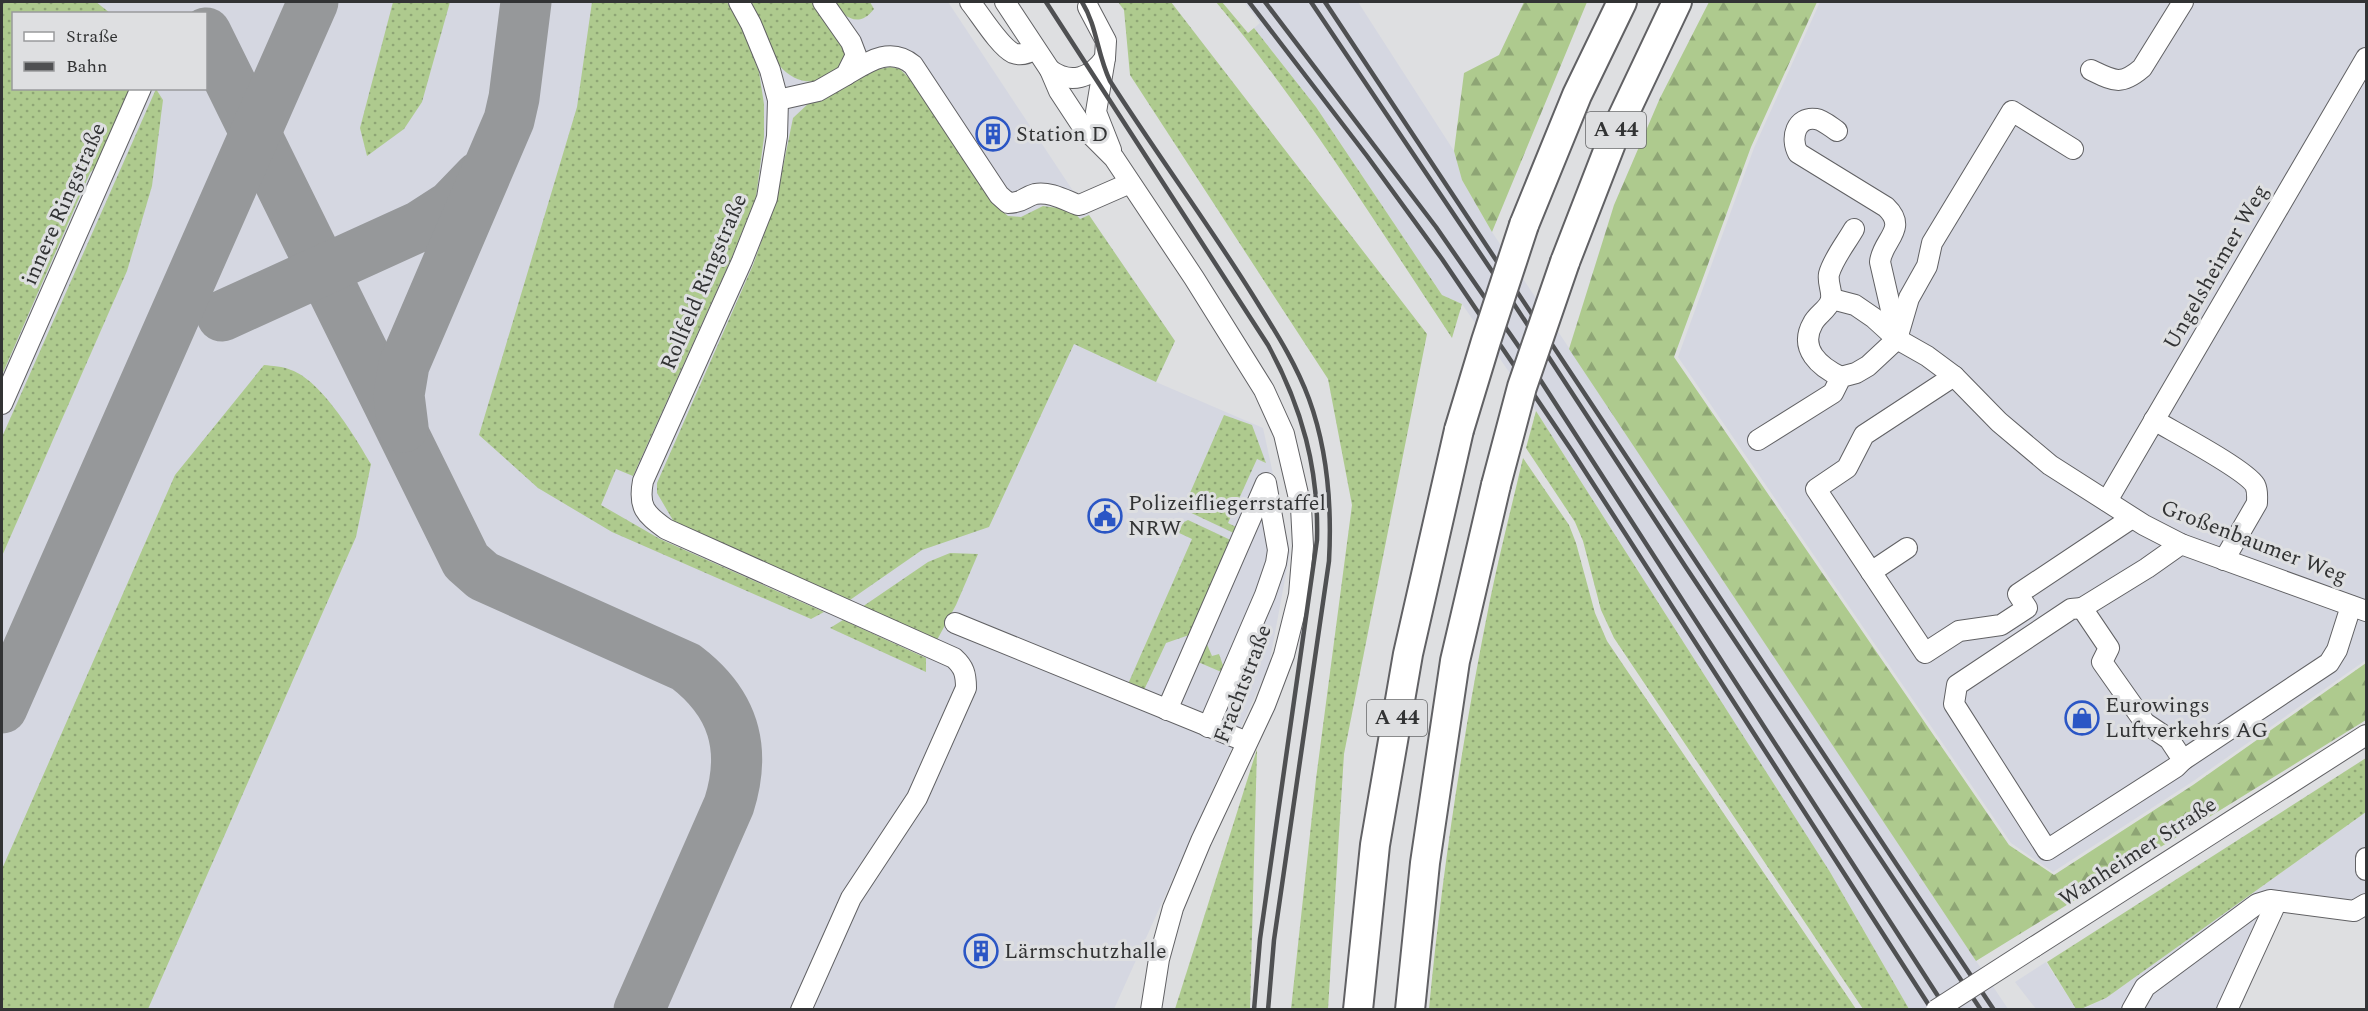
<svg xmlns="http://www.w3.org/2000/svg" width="2368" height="1011" font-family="Spectral,serif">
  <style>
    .built { fill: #d5d7e1; fill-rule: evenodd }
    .grass { fill: url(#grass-dots) }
    .forest { fill: url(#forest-firs) }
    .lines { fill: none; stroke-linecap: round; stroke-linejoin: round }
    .taxiway { stroke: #96989a; stroke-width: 51 }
    .minor-casing { stroke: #616164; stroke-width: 22 }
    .highway-casing { stroke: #616164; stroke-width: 32 }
    .minor { stroke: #fff; stroke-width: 20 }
    .highway { stroke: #fff; stroke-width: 28 }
    .rail { stroke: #4f5052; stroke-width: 4.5 }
    .minor-bridge-casing { stroke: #616164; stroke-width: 22; stroke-linecap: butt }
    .highway-bridge-casing { stroke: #616164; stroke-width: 32; stroke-linecap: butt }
    .minor-bridge { stroke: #fff; stroke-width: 20 }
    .highway-bridge { stroke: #fff; stroke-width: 28 }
    .labels { text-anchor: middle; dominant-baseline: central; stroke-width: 6; stroke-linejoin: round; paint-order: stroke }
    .shield { fill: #dedfe1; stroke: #666768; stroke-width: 1.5 }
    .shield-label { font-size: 21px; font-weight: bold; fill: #323334 }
    .poi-label { font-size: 22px; fill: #323334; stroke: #dedfe1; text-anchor: start }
    .street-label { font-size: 22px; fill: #323334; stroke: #dedfe1 }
  </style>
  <defs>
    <pattern id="grass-dots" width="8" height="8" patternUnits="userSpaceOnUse" patternTransform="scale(1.5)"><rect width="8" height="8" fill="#aeca8e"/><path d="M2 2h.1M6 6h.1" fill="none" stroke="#8ea575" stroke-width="1.8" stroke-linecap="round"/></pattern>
    <pattern id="forest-firs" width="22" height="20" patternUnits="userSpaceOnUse" patternTransform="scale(1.5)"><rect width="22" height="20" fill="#aeca8e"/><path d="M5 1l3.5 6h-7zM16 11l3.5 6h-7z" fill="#8ea575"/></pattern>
  </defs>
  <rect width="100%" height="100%" fill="#dedfe1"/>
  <!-- built -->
  <g class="built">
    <path d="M2,2H948L1089,215L1175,341L1156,382L1263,428L1290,552L1269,665L1114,1009L2,1010ZM14,14H206V88H14Z"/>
    <path d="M1244,2H1358L1454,151L1462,180L1492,232L2008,1009H1909L1830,872L1536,411L1462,304L1442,295L1316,107L1254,28L1260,23Z"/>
    <path d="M1820,2H2366V660L2192,782L2053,872L2011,843L1678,357L1754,148Z"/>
    <path d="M2366,812V911H2280L2232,1009L2081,1010L2106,998Z"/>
    <path d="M2046,962L2076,1009H2036L2015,982Z"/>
  </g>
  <!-- grass -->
  <g class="grass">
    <path d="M2,2H96L110,13L14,14V88L131,89L100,162L90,173L2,375Z"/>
    <path d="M393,2H450L422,102L404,129L367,156L360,128Z"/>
    <path d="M592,2H727L742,28L759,72L764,104V137L756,197L732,257L633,476L616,469L601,505L660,539L824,612L811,619L612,532L538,488L479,435L577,107Z"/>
    <path d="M750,2H813L841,43L846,55C834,85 800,91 779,65Z"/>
    <path d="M833,2H870L874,9C859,29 843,17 833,2Z"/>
    <path d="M1118,2H1171L1427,334L1344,754L1328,1009H1291L1316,779L1352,505L1328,379L1130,75L1124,10Z"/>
    <path d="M1216,2H1222L1248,33L1254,28L1316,107L1442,295L1462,304L1452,338C1376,224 1304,107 1216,2Z"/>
    <path d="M890,67L900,69L913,82L994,204L1008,216L1021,217L1043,206L1072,210L1080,219L1089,215L1175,341L1156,382L1074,344L989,527L922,550L850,600L674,522L657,493V483L753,265L776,201L793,118L810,102L875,70Z"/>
    <path d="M156,89L163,100L152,186L127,271L2,556V437Z"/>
    <path d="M264,365C272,366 283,366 291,370C321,380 356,438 371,464L356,537L148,1009H2V869L175,475Z"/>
    <path d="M1536,411L1830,872L1909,1009H1863L1614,638L1601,610L1583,541L1575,522L1526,448Z"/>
    <path d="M1224,415L1252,425L1266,463L1257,459L1228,523L1240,529V536L1183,509Z"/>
    <path d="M1523,458L1569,525L1576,543L1595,613L1607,641L1856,1009H1429C1442,872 1463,735 1490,600C1500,552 1512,505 1523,458Z"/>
    <path d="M1188,520L1237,543L1192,634L1166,643L1144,690L1128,684L1192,539L1177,532L1184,522Z"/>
    <path d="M950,553L978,554L956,605L937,640L862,607L928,562Z"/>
    <path d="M843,620L926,658V672L830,628Z"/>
    <path d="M1206,642L1212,656L1219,654L1226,674L1198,662Z"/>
    <path d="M1257,749L1250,1009H1175Z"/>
    <path d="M2366,758V812L2106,998L2081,1009H2076L2047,962Z"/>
  </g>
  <!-- forest -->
  <g class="forest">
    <path d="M1524,2H1587L1492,232L1462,180L1454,151L1464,73L1499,55Z"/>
    <path d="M1709,2H1817L1751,147L1674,357L2009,845L2054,875L2193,785L2366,663V720L1976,961L1569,349L1614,205L1660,98Z"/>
  </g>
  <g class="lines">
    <!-- taxiway -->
    <g class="taxiway">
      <path d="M206,33L466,561L483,576L686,667C733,703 747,748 729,805L639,1010"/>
      <path d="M222,316L420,226L451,206L479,177"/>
      <path d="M403,427L399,395L404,365L509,120L514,98L526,2"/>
      <path d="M2,708L313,2"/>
    </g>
    <defs>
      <g id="minor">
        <path d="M739,2L751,24L770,70L778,100L777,136L767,198L742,261L643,481C638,507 645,514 666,529L954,658C964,667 966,674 966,688L917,798L851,898L801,1010"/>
        <path d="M970,2C980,14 999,46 1013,53C1021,56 1029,53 1035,49"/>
        <path d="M1005,2L1050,70L1059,91L1082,126L1114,158L1194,278L1264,390L1284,434L1301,507L1303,546L1299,595L1284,655L1265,705L1201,841L1173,908L1159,959L1151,1010"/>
        <path d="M1088,7L1106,41L1105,58L1096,112L1111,150"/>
        <path d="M1050,70C1071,85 1091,78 1105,58"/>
        <path d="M2091,70C2114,81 2121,86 2142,68L2183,2"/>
        <path d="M846,75C868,62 890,46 913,65L999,195L1008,203C1023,203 1024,197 1035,194C1049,191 1065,200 1078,205L1082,204L1130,183"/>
        <path d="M778,100L818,91L846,75L856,55L851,42L823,2"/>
        <path d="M1837,131C1831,127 1823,120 1816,119C1796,116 1790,138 1798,153L1886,207C1909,229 1882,240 1880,262L1897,336"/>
        <path d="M1832,299L1855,305L1874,318L1897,339L1927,356L1954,376L1999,422L2050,465L2144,525L2181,544L2366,611"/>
        <path d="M1954,376L1864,435L1847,468L1816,489L1925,653L1959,631L2001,625L2027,608L2018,594L2132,518"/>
        <path d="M1841,377C1820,367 1798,349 1813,323C1817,315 1827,310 1830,302C1834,293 1827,284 1829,274C1833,259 1846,243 1854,229"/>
        <path d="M2,404L141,88"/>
        <path d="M2154,420C2174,432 2245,469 2255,485C2258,491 2257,496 2257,503L2224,560"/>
        <path d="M1758,440L1833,393L1841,377L1856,373L1868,366L1897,339L1909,298L1927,266L1932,243L2012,111L2073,149"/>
        <path d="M2107,501L2366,58"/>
        <path d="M2181,544L2147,568L2082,608L2109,648L2102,662L2145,723L2169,739L2183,760L2329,663L2337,650L2351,606"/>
        <path d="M1871,572L1907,548"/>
        <path d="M2082,608L2071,609L1957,685L1954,704L2047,850L2176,767L2183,760"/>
        <path d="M955,623L1247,742"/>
        <path d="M1167,710L1266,483L1278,550L1276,563L1265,595L1208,727"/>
        <path d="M2366,858V870"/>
        <path d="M2034,947L2366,735"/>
        <path d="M2132,1010L2145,987L2257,904L2270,900L2354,911L2366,904"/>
        <path d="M2227,1010L2277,901"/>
      </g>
      <g id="highway">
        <path d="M1524,225L1577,95L1622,2"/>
        <path d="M1565,262L1615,133L1677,2"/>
        <path d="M1358,1010L1375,845L1408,654L1459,430"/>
        <path d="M1410,1010L1425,863L1455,661L1496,485"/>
      </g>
    </defs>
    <!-- minor casing -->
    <use href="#minor" class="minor-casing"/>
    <!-- highway casing -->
    <use href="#highway" class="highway-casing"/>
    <!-- minor -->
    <use href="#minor" class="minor"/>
    <!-- highway -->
    <use href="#highway" class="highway"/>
    <!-- rail -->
    <g class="rail">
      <path d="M1046,2L1268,345C1302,407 1319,469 1317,540L1260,939L1254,1010"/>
      <path d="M1082,2C1097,26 1097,54 1110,81C1156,153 1207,222 1252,294C1273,328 1295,361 1309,399C1328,451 1332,505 1329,561L1274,940L1268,1010"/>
      <path d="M1249,2L1367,156L1442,259L1572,451L1932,1010"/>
      <path d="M1265,2L1436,227L1519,347L1947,1010"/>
      <path d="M1311,2L1510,298L1685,566L1981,1010"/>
      <path d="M1325,2L1897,865L1994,1010"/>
    </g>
    <defs>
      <path id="minor-bridge" d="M1936,1010L2034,947"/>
      <g id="highway-bridge">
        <path d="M1459,430L1486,341L1524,225"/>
        <path d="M1496,485L1522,387L1565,262"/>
      </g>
    </defs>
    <!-- minor-bridge casing -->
    <use href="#minor-bridge" class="minor-bridge-casing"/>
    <!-- highway-bridge casing -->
    <use href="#highway-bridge" class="highway-bridge-casing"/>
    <!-- minor-bridge -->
    <use href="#minor-bridge" class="minor-bridge"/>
    <!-- highway-bridge -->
    <use href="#highway-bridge" class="highway-bridge"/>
  </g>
  <!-- icons -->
  <defs>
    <symbol id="building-ring" viewBox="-11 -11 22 22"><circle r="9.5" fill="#dedfe1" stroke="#2b56c5" stroke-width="1.5"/><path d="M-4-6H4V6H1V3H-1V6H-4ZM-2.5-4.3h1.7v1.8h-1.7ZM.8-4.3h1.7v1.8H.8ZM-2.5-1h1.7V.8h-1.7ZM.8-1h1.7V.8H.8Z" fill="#2b56c5"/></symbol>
    <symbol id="civic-ring" viewBox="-11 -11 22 22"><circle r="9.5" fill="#dedfe1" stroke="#2b56c5" stroke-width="1.5"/><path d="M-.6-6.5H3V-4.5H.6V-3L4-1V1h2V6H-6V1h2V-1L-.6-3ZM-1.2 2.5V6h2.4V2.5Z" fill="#2b56c5"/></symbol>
    <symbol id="shop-ring" viewBox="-11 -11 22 22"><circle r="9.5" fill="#dedfe1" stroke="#2b56c5" stroke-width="1.5"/><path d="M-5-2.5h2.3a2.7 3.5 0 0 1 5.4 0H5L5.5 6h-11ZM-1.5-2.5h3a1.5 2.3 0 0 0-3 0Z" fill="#2b56c5"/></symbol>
  </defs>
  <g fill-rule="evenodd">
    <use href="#building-ring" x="974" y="115" width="38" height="38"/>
    <use href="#civic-ring" x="1086" y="497" width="38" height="38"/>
    <use href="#shop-ring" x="2063" y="699" width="38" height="38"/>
    <use href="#building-ring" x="962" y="932" width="38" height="38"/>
  </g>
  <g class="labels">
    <!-- shield labels -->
    <g class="shield">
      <rect x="1586" y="112" width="60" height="36" rx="4.5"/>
      <rect x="1367" y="700" width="60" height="36" rx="4.5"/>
    </g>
    <g class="shield-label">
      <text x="1616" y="130">A 44</text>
      <text x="1397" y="718">A 44</text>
    </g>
    <!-- poi labels -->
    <g class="poi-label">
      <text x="1016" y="134">Station D</text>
      <text x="1128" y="503">Polizeifliegerrstaffel<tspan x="1128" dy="25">NRW</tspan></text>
      <text x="2105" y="705">Eurowings<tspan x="2105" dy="25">Luftverkehrs AG</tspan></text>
      <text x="1004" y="951">Lärmschutzhalle</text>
    </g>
    <!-- street labels -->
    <g class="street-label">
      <text transform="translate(64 204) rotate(-66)">innere Ringstraße</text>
      <text transform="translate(2216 267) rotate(-60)">Ungelsheimer Weg</text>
      <text transform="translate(704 282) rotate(-67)">Rollfeld Ringstraße</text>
      <text transform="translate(2254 542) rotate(21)">Großenbaumer Weg</text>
      <text transform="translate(1243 684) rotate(-69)">Frachtstraße</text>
      <text transform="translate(2138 852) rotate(-33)">Wanheimer Straße</text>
    </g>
  </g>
  <!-- border -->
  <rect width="2368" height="1011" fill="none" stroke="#323334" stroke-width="6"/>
  <!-- legend -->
  <rect x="12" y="12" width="195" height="78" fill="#dedfe1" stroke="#999a9c" stroke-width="1.5"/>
  <rect x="24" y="32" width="30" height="9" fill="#ffffff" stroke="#999a9c" stroke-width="1.5"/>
  <text x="66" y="42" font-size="18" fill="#323334">Straße</text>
  <rect x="24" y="62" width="30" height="9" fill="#4f5052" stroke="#999a9c" stroke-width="1.5"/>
  <text x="66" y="72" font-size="18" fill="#323334">Bahn</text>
</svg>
